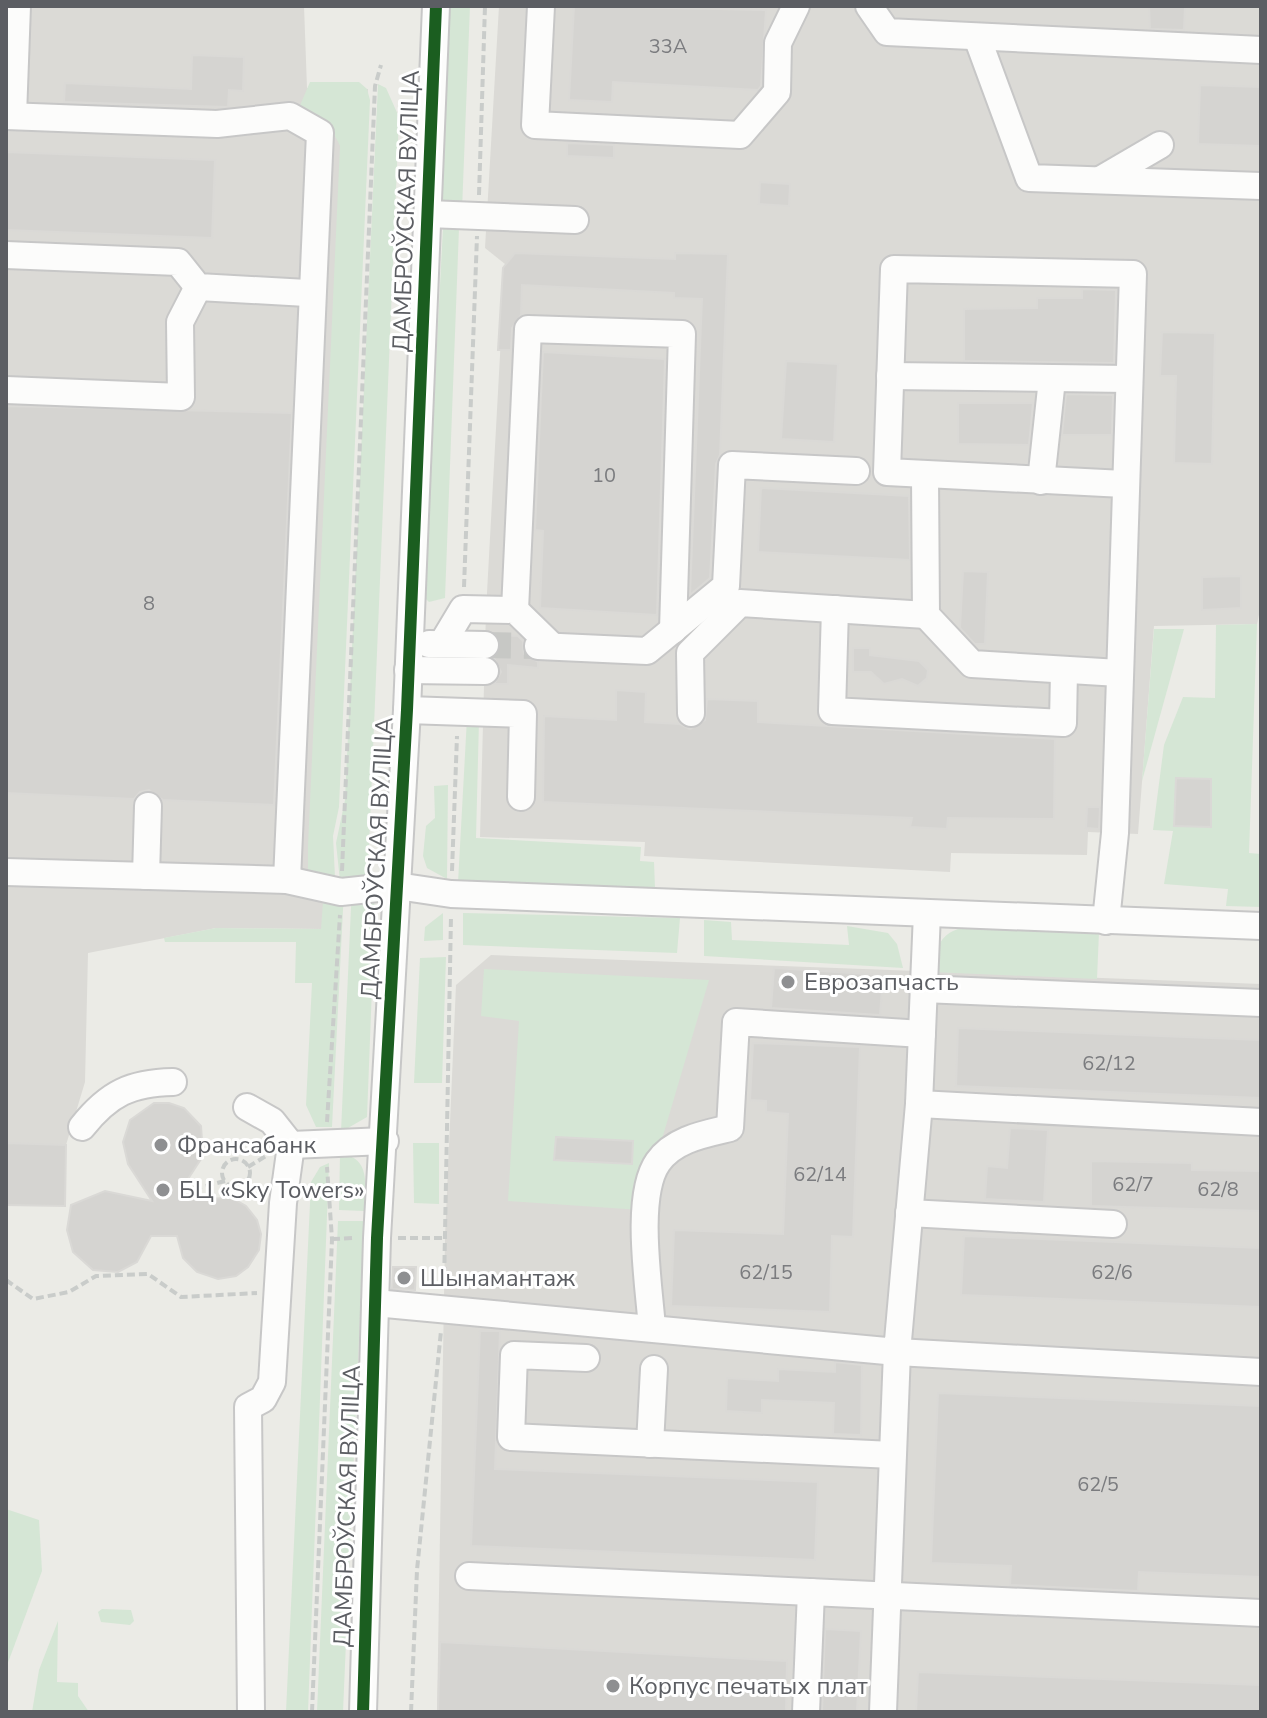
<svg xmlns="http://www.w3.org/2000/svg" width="1267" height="1718" font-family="'Nunito Sans',sans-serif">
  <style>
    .industrial { fill: #dbdad6 }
    .green { fill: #d5e6d5 }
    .building { fill: #d5d4d1; stroke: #dad9d6; stroke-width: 2 }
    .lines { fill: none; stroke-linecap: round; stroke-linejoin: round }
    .minor-tunnel { stroke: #c7c8c5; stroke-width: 26; stroke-dasharray: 26 13; stroke-linecap: butt }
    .minor-casing { stroke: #c7c7c7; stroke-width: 30 }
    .path { stroke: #c9ccca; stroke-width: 4; stroke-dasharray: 8 4; stroke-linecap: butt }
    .minor { stroke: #fcfcfb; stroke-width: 26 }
    .cycleway-casing { stroke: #fff; stroke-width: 17 }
    .cycleway { stroke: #1b5e20; stroke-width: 12 }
    .poi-dot { fill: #8e8f91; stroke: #fff; stroke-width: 3 }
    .labels { text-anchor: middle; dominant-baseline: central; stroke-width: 6; stroke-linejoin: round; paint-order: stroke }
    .number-label { font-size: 20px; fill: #7b7c7f }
    .street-label { font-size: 24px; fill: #5c5e63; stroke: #fff }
    .poi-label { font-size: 24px; fill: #5c5e63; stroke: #fff; text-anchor: start }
  </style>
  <rect width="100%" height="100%" fill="#ebebe6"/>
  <!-- industrial -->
  <g class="industrial">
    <path d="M6,6H304L307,88L368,89L348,561L328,878L334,879L322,929L216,928L88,953L85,1082L66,1145L65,1206L6,1205Z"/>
    <path d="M499,6H1261V605L1257,624L1154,626L1138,834L1088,832L1087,855L951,853L950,872L644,856L645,842L480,837L486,611L505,264L485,248Z"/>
    <path d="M491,955L1261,984V1712H437L445,1238L456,985Z"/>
  </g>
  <!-- green -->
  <g class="green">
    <path d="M450,6H470L462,210L441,202Z"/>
    <path d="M310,82H359L367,89L370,100L339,807L333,836L335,877H318L308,870V846L340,146C331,124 317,121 295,117Z"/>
    <path d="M378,84L386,88L399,117L368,872L367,880L344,890L332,1127H316L306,1105L312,983H295L296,942H165L164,938L216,928L321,929L323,902H334L340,881L336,843L345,800Z"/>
    <path d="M443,227L459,228L445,598L429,602L424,597Z"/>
    <path d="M1257,624L1249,853L1261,854V907L1226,906L1228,889L1164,884L1173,831L1153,830L1164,745L1183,697L1215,698L1216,625Z"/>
    <path d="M1154,629H1184L1142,781Z"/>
    <path d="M467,718L479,720L476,838L641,847L640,861L654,862L655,888L458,883Z"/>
    <path d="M448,785L447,879L427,868L423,856L426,826L435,818L434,786Z"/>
    <path d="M352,885L374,901L375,910L367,1117L341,1132Z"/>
    <path d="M443,913V940L424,941L425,927Z"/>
    <path d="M463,913L680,918L677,953L463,945Z"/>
    <path d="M704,920L731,922L732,940L849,945L847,926L888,933L897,944L903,968L704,956Z"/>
    <path d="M961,928L1099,932L1097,979L932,972C937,950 937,935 961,928Z"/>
    <path d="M446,957L442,1083H414L420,958Z"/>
    <path d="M484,969L709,980L641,1210L508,1201L519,1021L481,1016Z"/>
    <path d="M413,1143H439V1204L414,1203Z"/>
    <path d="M340,1154C372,1157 365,1187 364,1211L339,1210Z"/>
    <path d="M329,1163L308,1712H286L311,1182L320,1167Z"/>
    <path d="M338,1221H364L343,1712H317Z"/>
    <path d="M6,1509L39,1520L42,1571L6,1668Z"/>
    <path d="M102,1609L131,1610L134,1621L130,1625L101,1622L98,1612Z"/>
    <path d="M58,1621L57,1682L78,1683V1696L89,1712H32L39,1670Z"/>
  </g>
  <!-- building -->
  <g class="building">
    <path d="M574,6L766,10L761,86L758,90L613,82L612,102L569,100Z"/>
    <path d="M1149,6H1185L1184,30L1150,29Z"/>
    <path d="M192,55L244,57L243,91L229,90L228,107L64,102L65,83L191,89Z"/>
    <path d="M1200,85L1261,87V146L1198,144Z"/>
    <path d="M567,143L614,145V158L567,156Z"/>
    <path d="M6,152L215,160L212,238L6,230Z"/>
    <path d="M760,182L790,184L789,206L759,204Z"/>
    <path d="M515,253L675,259V253L728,254L720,455L716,464L710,578L690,595L702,299L674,298V293L522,285L521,315L512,328L511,350H498L503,268Z"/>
    <path d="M1082,289L1116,290L1114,363L964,361V309L1037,308V298H1082Z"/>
    <path d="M1162,332L1215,333L1212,464L1174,463L1176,376H1160Z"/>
    <path d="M543,352L665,359L657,615L540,608L543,531L535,530Z"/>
    <path d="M786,361L838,364L834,442L781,439Z"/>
    <path d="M1066,394L1113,395L1112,435H1062Z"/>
    <path d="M958,403H1033L1029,445L958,444Z"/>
    <path d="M6,406L292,413L274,805L163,800L149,790L140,792L134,799L6,793Z"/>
    <path d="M761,488L909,496L910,560L758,552Z"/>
    <path d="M963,571L988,572L985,644H975L960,628Z"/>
    <path d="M1241,576V608L1202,610V577Z"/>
    <path d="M497,635L518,636L523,641L524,654L538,662V668L508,665V684H494L501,672L494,658L501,646Z"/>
    <path d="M853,648H870V655L919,661L928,670L927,678L918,686L902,679L884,684L871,672H853Z"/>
    <path d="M616,690L646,692L645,722L680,724L690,729L705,720L707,699L758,701V722L1055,739L1054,819L948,818L947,829L910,827L912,818L543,802L544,716L616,720Z"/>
    <path d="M1176,778L1211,779V827L1174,826Z"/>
    <path d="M1087,807H1100L1099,829L1086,828Z"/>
    <path d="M774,968L883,975L880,1015L771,1008Z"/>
    <path d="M958,1028L1261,1040V1098L956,1086Z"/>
    <path d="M753,1043L860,1047L853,1237L832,1236L830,1312L671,1306L674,1230L783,1234L788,1114L766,1112V1101L750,1100Z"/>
    <path d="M154,1103H169L184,1108L201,1126L203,1156L188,1179L200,1199L232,1198L246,1206L257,1220L261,1234L259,1250L248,1267L236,1276L218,1279L197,1272L183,1258L177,1236H151L137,1262L118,1272L93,1270L73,1252L67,1230L71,1205L105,1191L152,1201L128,1164L123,1142L130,1120Z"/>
    <path d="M1010,1128L1048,1130L1044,1202L985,1199L987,1166L1007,1168Z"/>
    <path d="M556,1137L633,1141L632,1164L554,1160Z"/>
    <path d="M6,1143L66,1145L65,1206L6,1205Z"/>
    <path d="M1091,1161L1192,1163V1170L1261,1171V1211L1091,1206Z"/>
    <path d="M964,1236L1261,1248V1307L961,1295Z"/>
    <path d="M393,1267H416L415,1290L392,1289Z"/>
    <path d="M480,1331H500L495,1469L818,1482L815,1560L471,1546Z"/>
    <path d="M835,1362L862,1365L861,1435L833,1434L834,1403L762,1400V1413L726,1411L727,1378L778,1381V1369L835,1372Z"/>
    <path d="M938,1393L1261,1406V1577L1139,1572L1138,1591L1010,1585L1011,1566L931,1563Z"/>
    <path d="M825,1629L861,1631L857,1712H822Z"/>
    <path d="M440,1642L787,1661L786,1712H438Z"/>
    <path d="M918,1672L1261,1685V1712H916Z"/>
  </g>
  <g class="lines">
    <!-- minor-tunnel -->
    <path class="minor-tunnel" d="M485,645L538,646"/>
    <defs>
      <g id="minor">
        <path d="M541,6L535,125L740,135L777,92L778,43L796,6"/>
        <path d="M869,6L887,32L1261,50"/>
        <path d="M977,37L1029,178L1261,186"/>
        <path d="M6,116L217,124L290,116L320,133L287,880"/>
        <path d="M13,116L17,6"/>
        <path d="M1100,180L1160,145"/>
        <path d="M428,214L575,220"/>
        <path d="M6,255L178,262L198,287L307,293"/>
        <path d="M890,376L1128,379"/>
        <path d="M6,390L181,397L180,322L198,287"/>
        <path d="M925,476L926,615L972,664L1119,673"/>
        <path d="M1041,481L1052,379"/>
        <path d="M835,609L832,711L1063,723L1064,670"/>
        <path d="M515,610L528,329L682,334L673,630"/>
        <path d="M429,644L485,645"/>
        <path d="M442,644L463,609L515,610L552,646"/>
        <path d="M538,646L647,651L726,586L732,465L856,471"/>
        <path d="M408,670L485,671"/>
        <path d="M407,710L523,714L521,797"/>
        <path d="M691,713L690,653L740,603L926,615"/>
        <path d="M6,872L287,880L341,892L397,886L451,894L1261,926"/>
        <path d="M146,876L148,806"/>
        <path d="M1106,921L1115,833L1133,274L894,269L887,472L1124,484"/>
        <path d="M923,989L1261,1003"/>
        <path d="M919,1104L1261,1122"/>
        <path d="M247,1107L272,1121L291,1145L283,1203L272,1382L263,1399L248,1407L251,1712"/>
        <path d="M82,1127C109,1093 131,1083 173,1082"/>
        <path d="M291,1145L385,1141"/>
        <path d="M909,1213L1113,1224"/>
        <path d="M375,1303L897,1352L919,1104L927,913"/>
        <path d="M652,1328C649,1286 634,1196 658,1162C674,1139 705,1134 730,1128L736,1022L922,1034"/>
        <path d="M586,1358L514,1355L511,1437L892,1455"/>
        <path d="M650,1444L654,1369"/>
        <path d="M469,1576L1261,1613"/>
        <path d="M363,1712L377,1238L407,710L436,6"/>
        <path d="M806,1712L811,1592"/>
        <path d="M883,1712L897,1352L1261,1372"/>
      </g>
    </defs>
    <!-- minor casing -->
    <use href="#minor" class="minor-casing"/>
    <!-- path -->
    <g class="path">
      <path d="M479,195L485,6"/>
      <path d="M464,587L477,236"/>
      <path d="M342,871L375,86L381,65"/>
      <path d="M452,871L457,736"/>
      <path d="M327,1122L340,915"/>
      <circle cx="236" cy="1173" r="14"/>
      <path d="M248,1167L266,1156"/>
      <path d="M194,1189L225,1181"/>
      <path d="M398,1238H445"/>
      <path d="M332,1239L354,1238"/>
      <path d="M6,1280L33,1299L69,1292L96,1276L148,1274L181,1297L257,1293"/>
      <path d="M444,1287L451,916"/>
      <path d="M312,1712L332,1239L327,1167"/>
      <path d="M411,1712L417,1570L441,1331"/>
    </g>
    <!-- minor -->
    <use href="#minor" class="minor"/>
    <defs>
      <path id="cycleway" d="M363,1712L377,1238L407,710L436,6"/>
    </defs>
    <!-- cycleway casing -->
    <use href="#cycleway" class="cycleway-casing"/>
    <!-- cycleway -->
    <use href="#cycleway" class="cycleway"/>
  </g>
  <!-- markers -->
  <g class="poi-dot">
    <circle cx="788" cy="982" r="8"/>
    <circle cx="161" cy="1145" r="8"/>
    <circle cx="163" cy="1190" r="8"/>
    <circle cx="404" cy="1278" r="8"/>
    <circle cx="613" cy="1686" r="8"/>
  </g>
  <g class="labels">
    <!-- number labels -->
    <g class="number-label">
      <text x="668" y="46">33А</text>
      <text x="604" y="475">10</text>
      <text x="149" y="603">8</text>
      <text x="1109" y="1063">62/12</text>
      <text x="820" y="1174">62/14</text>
      <text x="1133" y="1184">62/7</text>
      <text x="1218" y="1189">62/8</text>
      <text x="766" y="1272">62/15</text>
      <text x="1112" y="1272">62/6</text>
      <text x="1098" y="1484">62/5</text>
    </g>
    <!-- street labels -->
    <g class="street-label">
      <text transform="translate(406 211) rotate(-88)">ДАМБРОЎСКАЯ ВУЛІЦА</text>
      <text transform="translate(377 858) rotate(-87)">ДАМБРОЎСКАЯ ВУЛІЦА</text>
      <text transform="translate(347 1506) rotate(-88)">ДАМБРОЎСКАЯ ВУЛІЦА</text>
    </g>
    <!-- poi labels -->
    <g class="poi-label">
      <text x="804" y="982">Еврозапчасть</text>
      <text x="177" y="1145">Франсабанк</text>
      <text x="179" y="1190">БЦ «Sky Towers»</text>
      <text x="420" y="1278">Шынамантаж</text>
      <text x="629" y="1686">Корпус печатых плат</text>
    </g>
  </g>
  <!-- border -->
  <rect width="1267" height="1718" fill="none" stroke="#5c5e63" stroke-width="16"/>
</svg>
